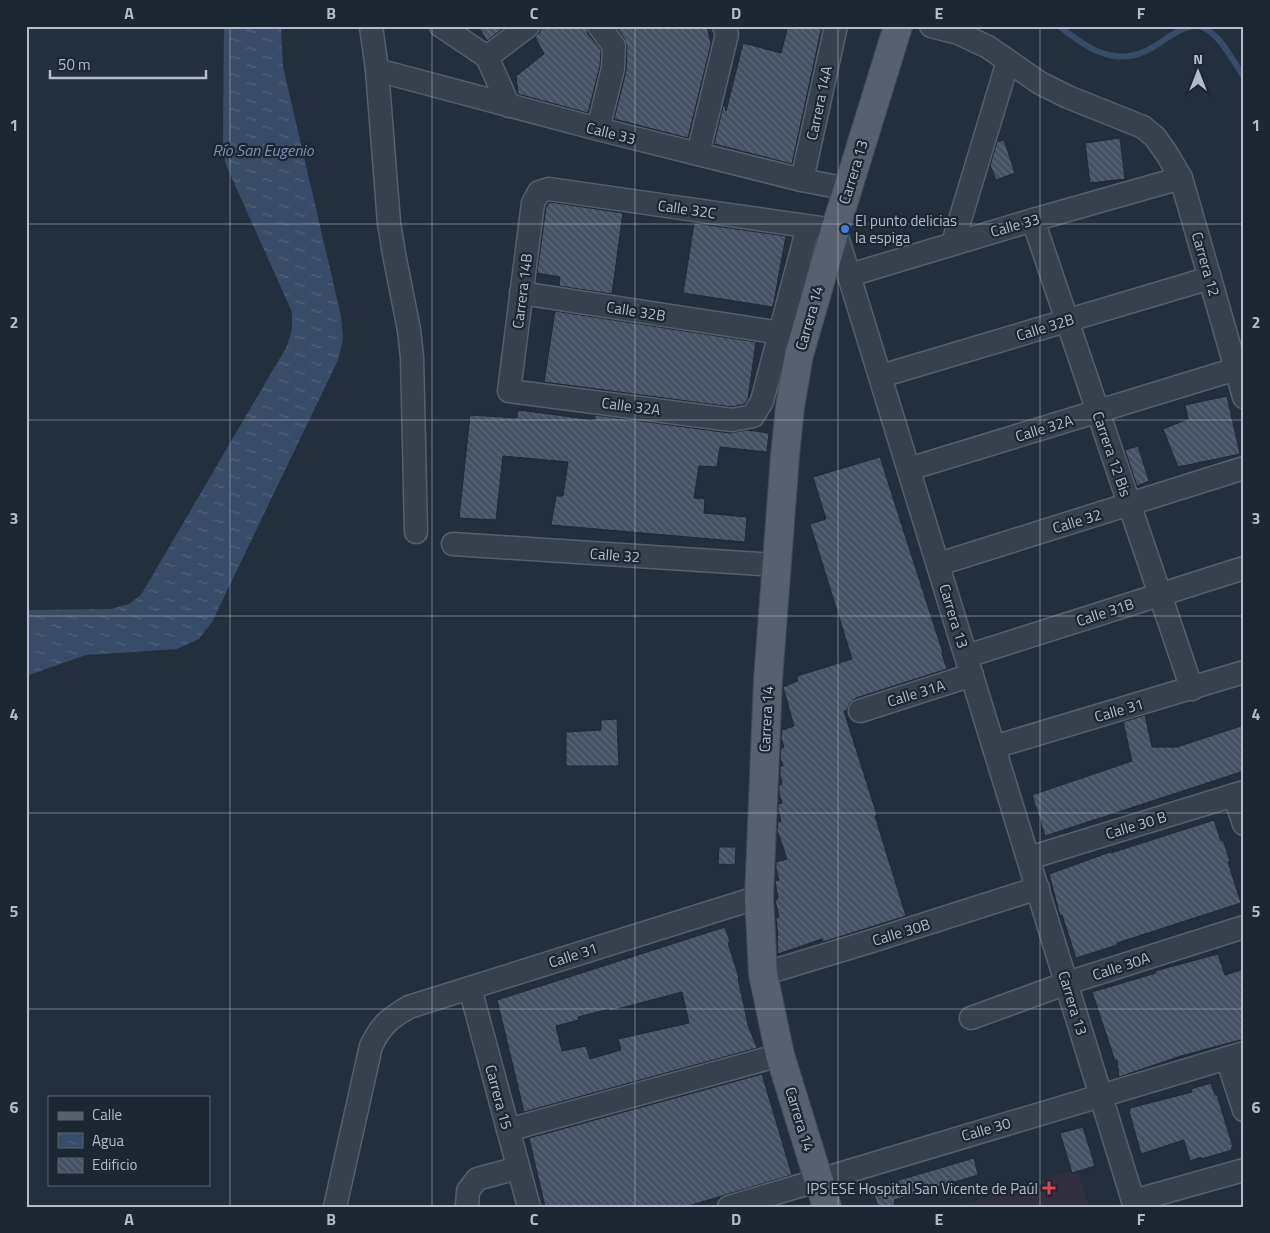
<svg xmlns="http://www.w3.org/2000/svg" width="1270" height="1233" font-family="'Titillium Web',sans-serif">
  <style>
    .medical { fill: #32303f }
    .water { fill: url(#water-ripples) }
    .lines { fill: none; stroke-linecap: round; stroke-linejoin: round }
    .stream { stroke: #394c67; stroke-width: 6 }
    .building { fill: url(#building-back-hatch); stroke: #1f2835; fill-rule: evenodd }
    .minor-casing { stroke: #565f6c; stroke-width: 25 }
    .major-casing { stroke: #414a57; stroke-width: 30 }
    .minor { stroke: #38414e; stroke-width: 22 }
    .major { stroke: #56606e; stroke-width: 28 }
    .grid { fill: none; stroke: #b4bcc9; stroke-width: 1; stroke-opacity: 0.55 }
    .shop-dot { fill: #3f7fe0; stroke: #1d2633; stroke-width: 2 }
    .health-dot { fill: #e0444e; stroke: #1d2633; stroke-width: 2 }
    .labels { text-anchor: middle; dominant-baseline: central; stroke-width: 4.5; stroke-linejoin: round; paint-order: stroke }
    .street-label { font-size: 15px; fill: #b4bcc9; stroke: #1d2633 }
    .poi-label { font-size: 15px; fill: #b4bcc9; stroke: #1d2633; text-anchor: start }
    .water-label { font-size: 16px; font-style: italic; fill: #7c92b1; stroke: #1d2633 }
    .neatline { fill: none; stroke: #b4bcc9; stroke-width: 2 }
    .grid-label { font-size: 16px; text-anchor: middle; font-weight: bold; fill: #b4bcc9 }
  </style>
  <defs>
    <pattern id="water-ripples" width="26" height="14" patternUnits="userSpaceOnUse" patternTransform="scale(1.25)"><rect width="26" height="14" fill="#394c67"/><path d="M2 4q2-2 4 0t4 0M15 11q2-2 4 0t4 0" fill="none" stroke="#53647b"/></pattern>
    <pattern id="building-back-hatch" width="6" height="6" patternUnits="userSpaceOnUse" patternTransform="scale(1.25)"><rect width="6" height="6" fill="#455162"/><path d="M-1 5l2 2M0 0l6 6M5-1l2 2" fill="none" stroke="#5d6877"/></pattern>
  </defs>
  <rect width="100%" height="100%" fill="#242f3e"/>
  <!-- medical -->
  <path class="medical" d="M1077,1169L1089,1207H954Z"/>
  <!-- water -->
  <path class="water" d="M224,26H281L283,67L341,316L343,339L338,360L212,622L199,639L177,649L86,655L26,676V610L111,609L129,604L141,595L287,346L292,329V312L226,165L223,153Z"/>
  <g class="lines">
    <!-- stream -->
    <path class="stream" d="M1059,26C1074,37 1090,51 1109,55C1121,58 1135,56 1146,51C1161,44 1185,21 1202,27C1221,35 1232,60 1244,77"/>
  </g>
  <!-- building -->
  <g class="building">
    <path d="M478,26H506L487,41Z"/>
    <path d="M541,26H586L588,34L601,50L600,66L588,113L518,94L516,76L544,54L535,37L540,32Z"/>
    <path d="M616,26H707L711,44L688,138L614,119L626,71L627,47L624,38Z"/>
    <path d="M788,26H822L792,164L714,144L724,102L726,111L743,43L781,53Z"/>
    <path d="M1120,138L1125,179L1090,183L1085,143Z"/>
    <path d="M1004,140L1015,173L996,180L990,165L997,142Z"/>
    <path d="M550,202L623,213L612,294L559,286L560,277L537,273L546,207Z"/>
    <path d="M694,223L786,236L773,307L683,293Z"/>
    <path d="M555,311L756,342L748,399L745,404L732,407L544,382Z"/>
    <path d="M1227,396L1240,454L1178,467L1163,429L1188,419L1185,405Z"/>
    <path d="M518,410L595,420V415L730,433L747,430L769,433L767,452L720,447L717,467L699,466L694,498L705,499L704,513L747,517L745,542L551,525L556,496H563L568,462L503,456L496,520L459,518L470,415L517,418Z"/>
    <path d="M1138,446L1149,481L1137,486L1125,450Z"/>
    <path d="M880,457L943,653L942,654L947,669L856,698L850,703L847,710L844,711L877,815L875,816L906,916L823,942L822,939L778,954L777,936H778L776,918L779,917L775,900L778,899L775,881L779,880L776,869V862L787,859L777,830L778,822L781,821L778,810V804L782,803L779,793V785L782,784L780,775V766H783L780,757L781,748L784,747L781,738L782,730L794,726L783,687L798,681L797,676L852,659L810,524L826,519L813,477Z"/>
    <path d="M1145,715L1152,747H1177L1244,725V771L1045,836L1032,795L1132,761L1123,722Z"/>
    <path d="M617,719L619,766H566V732L601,730V720Z"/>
    <path d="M1214,820L1221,841L1223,840L1230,861L1228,862L1241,903L1117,943V945L1076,958L1062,915L1060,916L1049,874L1110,852L1111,853Z"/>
    <path d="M719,847H736L735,865L718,864Z"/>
    <path d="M725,927L730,942L728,943L739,978H738L748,1025L757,1048L524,1112L497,1000ZM682,992L689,1023L618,1039L621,1050L590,1059L586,1046L562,1051L556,1026L579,1020L578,1017L609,1009L610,1011Z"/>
    <path d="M1218,954L1225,975L1244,969V1039L1181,1056L1119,1077L1117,1060L1115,1061L1092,992L1156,973L1155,971Z"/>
    <path d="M762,1074L792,1175L685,1207H545L529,1138Z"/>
    <path d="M1211,1083L1215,1095H1217L1233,1147L1231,1148L1232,1150L1201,1159V1157L1190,1161L1184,1140L1141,1154L1129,1111H1130V1108L1192,1092L1191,1089Z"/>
    <path d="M1083,1127L1095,1166L1072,1173L1060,1133Z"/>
    <path d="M974,1158L978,1175L894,1200L895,1207H878L872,1188Z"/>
  </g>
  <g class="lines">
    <defs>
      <g id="minor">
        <path d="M371,26L377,70L389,223L394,254L409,330L412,357L416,532"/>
        <path d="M441,26L487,57L509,106"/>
        <path d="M931,26L958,33L988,47L1040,83L1068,97L1143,127L1155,137L1167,154L1181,178L1244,397"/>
        <path d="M487,57L528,26"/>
        <path d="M377,70L598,129L802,180L848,189"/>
        <path d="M598,129L613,68L614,46L599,26"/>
        <path d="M698,154L727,34L724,26"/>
        <path d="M802,180L836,26"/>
        <path d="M1033,220L1192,689"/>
        <path d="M808,227L762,401L753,416L732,420L509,391L533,203L539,192L549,189L835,230L1135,1207"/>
        <path d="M953,243L1008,61"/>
        <path d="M850,275L1033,220L1181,178"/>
        <path d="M521,293L781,333"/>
        <path d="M881,376L1210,278"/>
        <path d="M909,469L1236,369"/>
        <path d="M453,544L777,565"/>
        <path d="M939,564L1244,468"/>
        <path d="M967,656L1244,568"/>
        <path d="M860,711L972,675"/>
        <path d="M994,747L1244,672"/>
        <path d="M1234,795L1244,824"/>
        <path d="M1029,858L1244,792"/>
        <path d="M763,974L875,940L1038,888"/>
        <path d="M470,988L529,1207"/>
        <path d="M971,1018L1067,983L1244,927"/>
        <path d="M1227,1058L1244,1110"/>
        <path d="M508,1130L780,1055"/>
        <path d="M1133,1201L1244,1170"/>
        <path d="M335,1207L371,1046C381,1025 390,1018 409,1007L759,897"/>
        <path d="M467,1207L468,1191L477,1179L518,1168"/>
        <path d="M729,1207L1244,1053"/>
      </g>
      <path id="major" d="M827,1207L780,1055L763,974L759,897L768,680L785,456L790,407L799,355L835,230L898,26"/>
    </defs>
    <!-- minor casing -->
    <use href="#minor" class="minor-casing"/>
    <!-- major casing -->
    <use href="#major" class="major-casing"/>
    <!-- minor -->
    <use href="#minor" class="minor"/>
    <!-- major -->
    <use href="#major" class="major"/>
  </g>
  <!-- grid -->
  <path class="grid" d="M230,26V1207M432,26V1207M635,26V1207M838,26V1207M1040,26V1207M26,224H1244M26,420H1244M26,616H1244M26,813H1244M26,1009H1244"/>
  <!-- markers -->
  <circle class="shop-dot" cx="845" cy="229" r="5"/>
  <path class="health-dot" d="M1046.5 1180.5h5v5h5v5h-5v5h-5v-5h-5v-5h5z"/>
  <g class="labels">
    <!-- street labels -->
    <g class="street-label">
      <text transform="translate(819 103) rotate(-78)">Carrera 14A</text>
      <text transform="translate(611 133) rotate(14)">Calle 33</text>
      <text transform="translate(853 172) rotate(-73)">Carrera 13</text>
      <text transform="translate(687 209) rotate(8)">Calle 32C</text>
      <text transform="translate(1015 225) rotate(-16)">Calle 33</text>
      <text transform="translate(1206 264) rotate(74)">Carrera 12</text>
      <text transform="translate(522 291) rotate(-83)">Carrera 14B</text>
      <text transform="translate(636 311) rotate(9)">Calle 32B</text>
      <text transform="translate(809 318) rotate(-74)">Carrera 14</text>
      <text transform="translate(1045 327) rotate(-17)">Calle 32B</text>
      <text transform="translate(631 406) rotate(7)">Calle 32A</text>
      <text transform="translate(1044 428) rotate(-17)">Calle 32A</text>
      <text transform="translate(1112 454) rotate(71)">Carrera 12 Bis</text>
      <text transform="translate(1077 521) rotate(-17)">Calle 32</text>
      <text transform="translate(615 555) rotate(4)">Calle 32</text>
      <text transform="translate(1105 612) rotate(-18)">Calle 31B</text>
      <text transform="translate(954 616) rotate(73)">Carrera 13</text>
      <text transform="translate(916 693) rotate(-17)">Calle 31A</text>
      <text transform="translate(1119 710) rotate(-16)">Calle 31</text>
      <text transform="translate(766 719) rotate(-87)">Carrera 14</text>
      <text transform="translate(1136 825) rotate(-17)">Calle 30 B</text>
      <text transform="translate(901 932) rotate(-17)">Calle 30B</text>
      <text transform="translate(573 955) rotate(-18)">Calle 31</text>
      <text transform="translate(1121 966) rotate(-18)">Calle 30A</text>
      <text transform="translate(1073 1003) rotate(73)">Carrera 13</text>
      <text transform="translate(499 1097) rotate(75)">Carrera 15</text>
      <text transform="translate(800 1119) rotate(73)">Carrera 14</text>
      <text transform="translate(986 1129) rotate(-16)">Calle 30</text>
    </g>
    <!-- poi labels -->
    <g class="poi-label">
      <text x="855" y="220">El punto delicias<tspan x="855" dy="17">la espiga</tspan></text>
      <text x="1038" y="1188" text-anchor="end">IPS ESE Hospital San Vicente de Paúl</text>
    </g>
    <!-- water labels -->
    <g class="water-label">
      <text x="263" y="150">Río San Eugenio</text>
    </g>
  </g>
  <!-- border -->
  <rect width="1270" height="1233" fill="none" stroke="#1d2633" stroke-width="55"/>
  <!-- legend -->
  <rect x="48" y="1096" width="162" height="90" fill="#1d2633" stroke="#59626f"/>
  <rect x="58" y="1112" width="25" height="8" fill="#56606e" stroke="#59626f"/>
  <text x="92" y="1120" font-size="15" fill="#b4bcc9">Calle</text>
  <rect x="58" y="1133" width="25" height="15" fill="url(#water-ripples)" stroke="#59626f"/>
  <text x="92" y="1146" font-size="15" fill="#b4bcc9">Agua</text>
  <rect x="58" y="1158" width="25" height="15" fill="url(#building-back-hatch)" stroke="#59626f"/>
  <text x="92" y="1170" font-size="15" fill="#b4bcc9">Edificio</text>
  <!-- north arrow -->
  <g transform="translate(1198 72)" stroke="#1d2633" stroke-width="4" paint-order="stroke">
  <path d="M0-4L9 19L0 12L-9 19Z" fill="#b4bcc9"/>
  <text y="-8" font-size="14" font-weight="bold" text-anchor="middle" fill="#b4bcc9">N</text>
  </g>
  <!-- scale -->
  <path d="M50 70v8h156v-8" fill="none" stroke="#b4bcc9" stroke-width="2.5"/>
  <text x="58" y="70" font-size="15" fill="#b4bcc9" stroke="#1d2633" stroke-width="4" paint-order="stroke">50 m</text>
  <rect x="28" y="28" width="1214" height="1178" class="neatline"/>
  <g class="grid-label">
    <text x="129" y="19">A</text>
    <text x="331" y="19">B</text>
    <text x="534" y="19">C</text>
    <text x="736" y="19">D</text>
    <text x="939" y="19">E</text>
    <text x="1141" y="19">F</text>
    <text x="14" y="131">1</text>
    <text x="1256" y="131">1</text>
    <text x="14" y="328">2</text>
    <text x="1256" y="328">2</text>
    <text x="14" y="524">3</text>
    <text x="1256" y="524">3</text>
    <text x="14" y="720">4</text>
    <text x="1256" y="720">4</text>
    <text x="14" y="917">5</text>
    <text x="1256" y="917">5</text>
    <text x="14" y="1113">6</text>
    <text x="1256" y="1113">6</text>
    <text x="129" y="1225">A</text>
    <text x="331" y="1225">B</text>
    <text x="534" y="1225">C</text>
    <text x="736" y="1225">D</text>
    <text x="939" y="1225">E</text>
    <text x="1141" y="1225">F</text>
  </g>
</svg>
